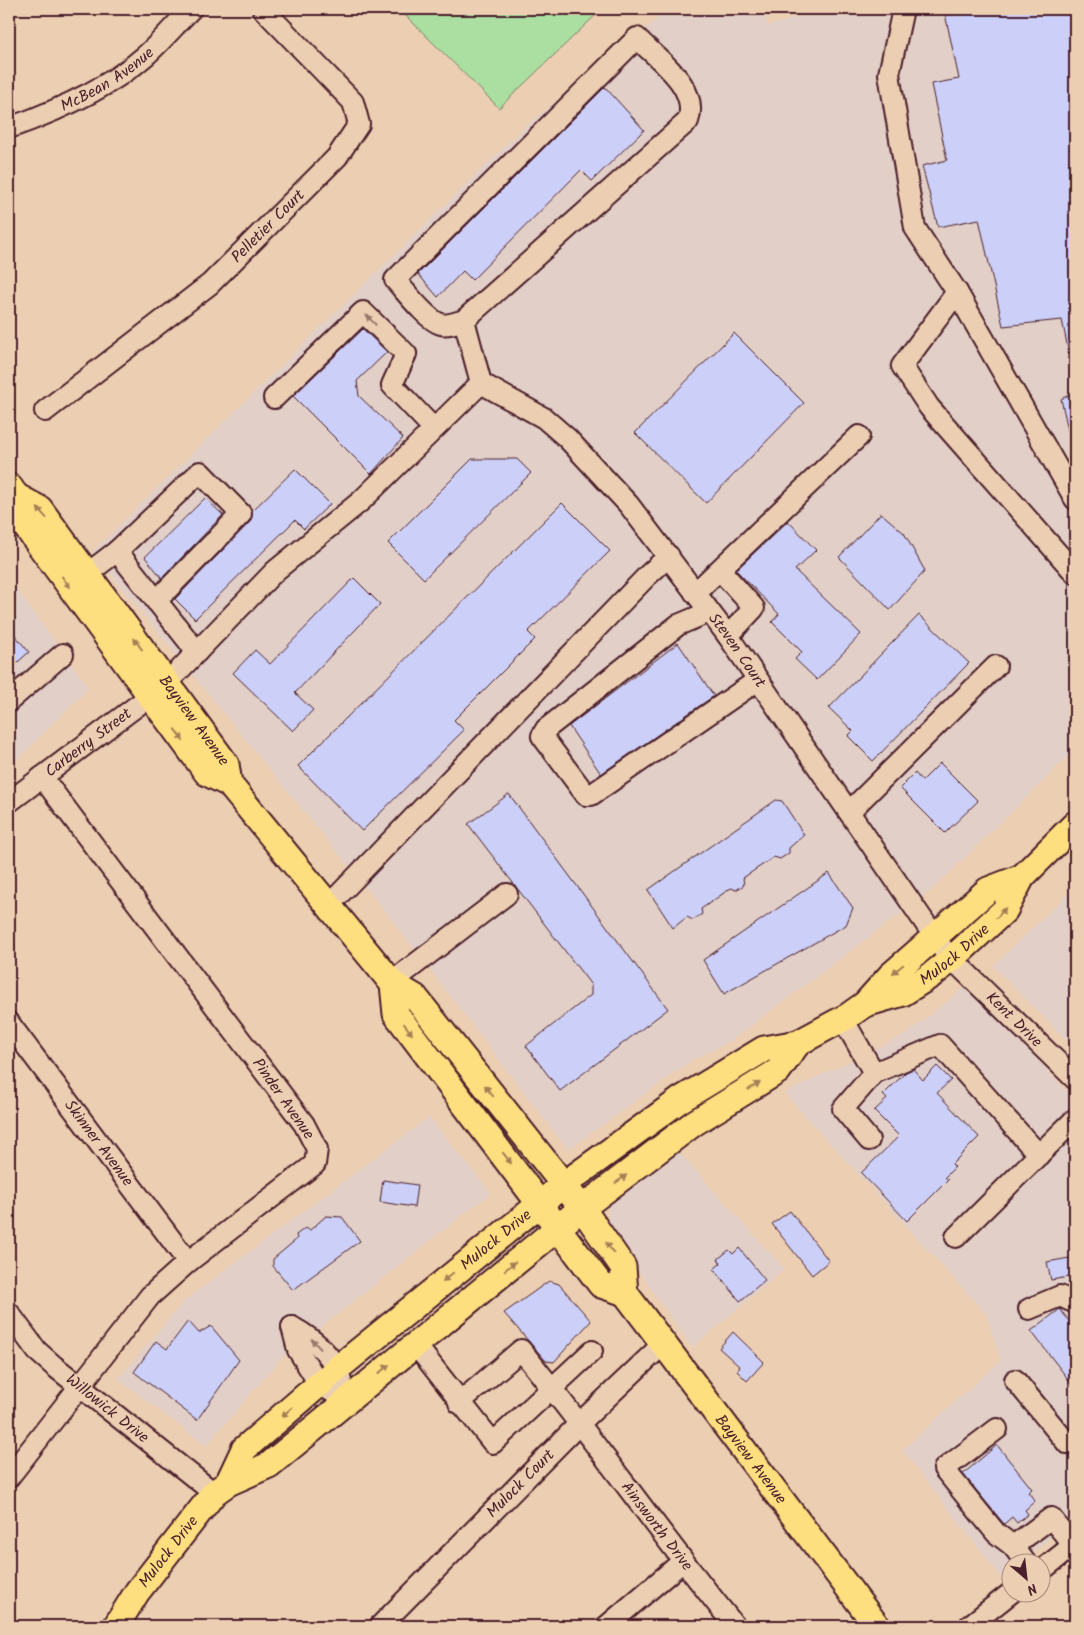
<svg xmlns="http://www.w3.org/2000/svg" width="1084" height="1635" font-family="Kalam,sans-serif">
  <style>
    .built { fill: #e2cfc7 }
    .green { fill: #abdfa1; stroke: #7a7f66 }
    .building { fill: #cccff7; stroke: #4a1f2b }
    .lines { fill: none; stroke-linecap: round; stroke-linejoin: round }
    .minor-casing { stroke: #4a1f2b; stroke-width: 24 }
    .major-casing { stroke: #4a1f2b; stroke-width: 29 }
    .minor { stroke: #eccfb2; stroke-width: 20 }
    .major { stroke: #fedf80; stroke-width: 25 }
    .oneway { fill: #9b776e }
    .oneway2 { fill: #a47f56 }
    .labels { text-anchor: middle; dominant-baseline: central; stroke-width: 4; stroke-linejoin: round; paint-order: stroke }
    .street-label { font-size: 16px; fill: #4a1f2b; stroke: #eccfb2 }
  </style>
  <rect width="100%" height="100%" fill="#eccfb2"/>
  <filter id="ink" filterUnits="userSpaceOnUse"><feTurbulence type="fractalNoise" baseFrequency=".02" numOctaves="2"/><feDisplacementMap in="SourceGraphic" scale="10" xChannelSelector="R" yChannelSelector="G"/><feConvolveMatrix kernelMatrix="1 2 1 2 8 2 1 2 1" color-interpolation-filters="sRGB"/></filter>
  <g filter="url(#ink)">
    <!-- built -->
    <g class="built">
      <path d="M669,9H765L768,26L824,9H1075V750L933,889L731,1041L694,1059L568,1150L373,896L92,552L522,129Z"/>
      <path d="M9,579L89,688L9,768Z"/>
      <path d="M1075,887V1049L993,966Z"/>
      <path d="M968,985L1075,1100V1518L1021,1562H1012L1011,1570L1002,1578L902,1450L1001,1360L986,1314L784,1093L906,1034Z"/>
      <path d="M429,1117L491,1193L281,1359L206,1446L118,1379L185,1300Z"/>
      <path d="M678,1151L785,1269L692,1348L608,1227V1204L648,1171Z"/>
    </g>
    <!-- green -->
    <path class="green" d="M399,9H602L499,108Z"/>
    <!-- building -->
    <g class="building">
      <path d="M944,9H1075V358L1070,359L1062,320L1003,326L979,219L938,227L922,166L947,160L931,84L959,79Z"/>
      <path d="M605,87L644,130L592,181L581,170L472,280L463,271L438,297L418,274Z"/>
      <path d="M363,329L387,352L357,381L359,396L403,438L371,474L293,396Z"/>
      <path d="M734,333L804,403L706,503L635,433Z"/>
      <path d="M1075,392V443H1071L1061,399Z"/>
      <path d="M472,459H517L531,473L424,579L388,543Z"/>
      <path d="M295,469L330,504L304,529L295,520L195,619L175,599L250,522L252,511Z"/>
      <path d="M205,498L223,515L162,578L145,557Z"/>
      <path d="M562,503L610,551L528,632L535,639L454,720L464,730L362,831L298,766Z"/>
      <path d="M881,513L904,533L925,571L890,610L839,557Z"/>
      <path d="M788,521L816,550L795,570L861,634L817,680L795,659L802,652L772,622L779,614L736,570Z"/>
      <path d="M354,578L380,604L295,693L313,710L293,731L233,673L255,650L270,664Z"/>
      <path d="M919,615L969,663L873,761L848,736L853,731L829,708Z"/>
      <path d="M9,628L29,652L9,670Z"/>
      <path d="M678,643L714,696L601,774L569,726Z"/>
      <path d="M940,763L978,801L945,833L900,788L915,773L922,781Z"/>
      <path d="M509,794L668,1009L560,1091L526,1046L591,995V985L468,824Z"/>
      <path d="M776,800L782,801L804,835L789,848V853L780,859L774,857L743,878L744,885L736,890L731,888L701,909L702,914L693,920L687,917L673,928L648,890Z"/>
      <path d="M829,873L853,908L846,925L724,994L703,960Z"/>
      <path d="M937,1066L951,1080L937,1093L979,1137L952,1164L955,1167L945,1177L948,1180L907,1221L861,1173L899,1136L874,1111L887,1099L883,1095L906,1072L913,1069L923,1080Z"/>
      <path d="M383,1180L417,1185L414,1207L380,1202Z"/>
      <path d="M790,1211L829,1261L812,1275L772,1224Z"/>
      <path d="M326,1216L342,1217L360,1241L293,1290L273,1266V1259L297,1239L296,1235L305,1228L310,1230Z"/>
      <path d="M739,1248L765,1280L740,1301L714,1269L721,1263L718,1259L729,1250L733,1254Z"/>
      <path d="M1075,1257V1276L1051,1280L1047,1262Z"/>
      <path d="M549,1281L559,1284L591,1321L554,1362L546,1361L504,1313Z"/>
      <path d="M1060,1309L1075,1329V1388L1031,1331Z"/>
      <path d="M188,1321L199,1333L211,1326L239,1360L197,1420L134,1372L156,1341L167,1349Z"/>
      <path d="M733,1332L764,1362L747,1381L737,1371L740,1367L719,1348Z"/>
      <path d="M997,1445L1032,1489L1028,1492L1035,1501L1025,1510L1028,1514L1017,1523L1012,1517L1004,1524L963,1474Z"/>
    </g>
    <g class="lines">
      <defs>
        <g id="minor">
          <path d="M903,9L889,74L915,228L957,292L1075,499"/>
          <path id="s1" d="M9,128C54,112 109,88 145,56C161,42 176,24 191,9"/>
          <path d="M957,292L902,366L929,407L1075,573"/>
          <path d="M464,320L688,121C700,87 658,60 637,38L395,280C405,291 428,321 441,324C449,326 457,322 464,320L481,383"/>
          <path id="s2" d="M481,383L544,418L567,438L629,505L728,636L945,952L1075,1079"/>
          <path d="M274,398L363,312L406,354L392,385L433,428"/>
          <path id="s3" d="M45,411L210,284L337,157L359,124L353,102L263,9"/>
          <path d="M117,551L197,652"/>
          <path d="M720,570L754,608L728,636"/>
          <path d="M87,574L117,551L200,472L241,514L218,538"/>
          <path d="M695,593L859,436"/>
          <path d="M156,601L214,542"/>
          <path d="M709,612L678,625L546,729L542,736L586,795H591L758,680"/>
          <path d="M9,701L63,654"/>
          <path id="s4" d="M9,802L166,684L275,571L361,501L481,383"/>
          <path d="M849,812L996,666"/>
          <path d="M329,905L648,575L669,556"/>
          <path d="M392,982L507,894"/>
          <path d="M843,1019L874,1073"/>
          <path id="s5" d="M9,1023L188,1262"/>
          <path d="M869,1140L843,1109L874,1073L940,1045L1039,1155"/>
          <path d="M956,1237L1075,1119"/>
          <path d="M1029,1309L1060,1296L1075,1303"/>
          <path id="s6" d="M9,1313L37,1351L54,1366L214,1493"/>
          <path d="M292,1327L298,1350L319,1384L346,1400"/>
          <path d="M292,1327C314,1339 334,1355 341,1381"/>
          <path d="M415,1344L493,1443L592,1351"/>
          <path d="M1015,1380L1067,1443L1075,1442"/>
          <path id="s7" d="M459,1403L521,1350C595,1440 661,1536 735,1626"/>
          <path d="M997,1429L944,1469L996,1533L1013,1546"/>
          <path d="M9,1477L150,1296L188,1262L315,1164L317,1149L304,1124L42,777"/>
          <path d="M1025,1562L1013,1546L1051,1518L1074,1546"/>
          <path d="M1042,1570L1075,1544"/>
          <path id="s8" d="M380,1626L581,1422L663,1344"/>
          <path d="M607,1626L682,1562"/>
          <path d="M969,1626L1012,1592"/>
        </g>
        <g id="major">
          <path id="s9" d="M9,486L16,496L21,520L207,773L229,784L393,984L415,997L582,1208L623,1267L625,1293L877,1626"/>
          <path id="s10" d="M16,496L40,509L226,764L229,784"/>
          <path d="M393,984L396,1014L601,1285L625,1293"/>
          <path id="s11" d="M865,1004L903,993L930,976L953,958L1005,910L1022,877L1075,824"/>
          <path id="s12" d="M228,1483L244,1449L338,1368L563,1185L680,1100L764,1049L798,1043L848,1016L865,1004L890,976L988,890L1022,877"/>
          <path id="s13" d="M116,1626L137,1592L214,1493L228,1483L269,1465L582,1208L694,1123L778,1071L798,1043"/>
        </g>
      </defs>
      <!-- minor casing -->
      <use href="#minor" class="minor-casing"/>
      <!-- major casing -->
      <use href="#major" class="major-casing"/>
      <!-- minor -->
      <use href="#minor" class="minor"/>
      <!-- major -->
      <use href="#major" class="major"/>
    </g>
    <!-- one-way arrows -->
    <defs><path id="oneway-solid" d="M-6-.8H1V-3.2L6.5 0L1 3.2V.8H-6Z" transform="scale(1.25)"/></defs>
    <g class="oneway">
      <use href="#oneway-solid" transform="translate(371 320) rotate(-135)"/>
      <use href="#oneway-solid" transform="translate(316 1344) rotate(-133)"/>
    </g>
    <g class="oneway2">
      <use href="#oneway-solid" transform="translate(42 513) rotate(-132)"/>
      <use href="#oneway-solid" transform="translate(66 582) rotate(54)"/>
      <use href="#oneway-solid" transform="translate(138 644) rotate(-126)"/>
      <use href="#oneway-solid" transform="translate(179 735) rotate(54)"/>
      <use href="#oneway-solid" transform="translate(1001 913) rotate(-48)"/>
      <use href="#oneway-solid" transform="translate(898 969) rotate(141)"/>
      <use href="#oneway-solid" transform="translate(408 1029) rotate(53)"/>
      <use href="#oneway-solid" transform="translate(754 1086) rotate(-32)"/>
      <use href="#oneway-solid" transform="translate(489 1091) rotate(-128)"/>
      <use href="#oneway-solid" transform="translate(507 1158) rotate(52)"/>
      <use href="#oneway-solid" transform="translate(621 1179) rotate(-36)"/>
      <use href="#oneway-solid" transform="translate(610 1248) rotate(-125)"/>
      <use href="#oneway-solid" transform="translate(510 1266) rotate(-39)"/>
      <use href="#oneway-solid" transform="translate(448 1277) rotate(141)"/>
      <use href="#oneway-solid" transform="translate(384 1369) rotate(-39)"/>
      <use href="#oneway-solid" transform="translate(287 1412) rotate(139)"/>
    </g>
  </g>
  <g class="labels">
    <!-- street labels -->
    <g class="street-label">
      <text stroke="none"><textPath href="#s1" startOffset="110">McBean Avenue</textPath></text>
      <text stroke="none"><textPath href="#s3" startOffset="290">Pelletier Court</textPath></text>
      <text stroke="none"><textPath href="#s2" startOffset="375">Steven Court</textPath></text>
      <text stroke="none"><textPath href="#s10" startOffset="289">Bayview Avenue</textPath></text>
      <text stroke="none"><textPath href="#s4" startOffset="99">Carberry Street</textPath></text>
      <text stroke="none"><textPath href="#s11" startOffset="104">Mulock Drive</textPath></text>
      <text stroke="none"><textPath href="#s2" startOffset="838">Kent Drive</textPath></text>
      <text transform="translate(283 1099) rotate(55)">Pinder Avenue</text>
      <text stroke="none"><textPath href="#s5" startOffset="150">Skinner Avenue</textPath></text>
      <text stroke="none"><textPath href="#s12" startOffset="365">Mulock Drive</textPath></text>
      <text stroke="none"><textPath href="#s6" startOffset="138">Willowick Drive</textPath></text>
      <text stroke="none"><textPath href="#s9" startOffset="1235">Bayview Avenue</textPath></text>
      <text stroke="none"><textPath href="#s8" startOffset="200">Mulock Court</textPath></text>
      <text stroke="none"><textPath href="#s7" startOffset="304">Ainsworth Drive</textPath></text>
      <text stroke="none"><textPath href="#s13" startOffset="91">Mulock Drive</textPath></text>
    </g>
  </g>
  <!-- margin -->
  <rect width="1084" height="1635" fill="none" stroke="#eccfb2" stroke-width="30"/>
  <rect x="15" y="15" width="1054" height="1605" fill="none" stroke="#4a1f2b" stroke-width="2" filter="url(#ink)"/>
  <!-- north arrow -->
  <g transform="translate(1026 1578) rotate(152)"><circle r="24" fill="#eccfb2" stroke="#ab897c"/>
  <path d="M0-4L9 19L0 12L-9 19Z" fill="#4a1f2b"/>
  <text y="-8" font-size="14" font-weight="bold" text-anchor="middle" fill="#4a1f2b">N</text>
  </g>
</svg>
